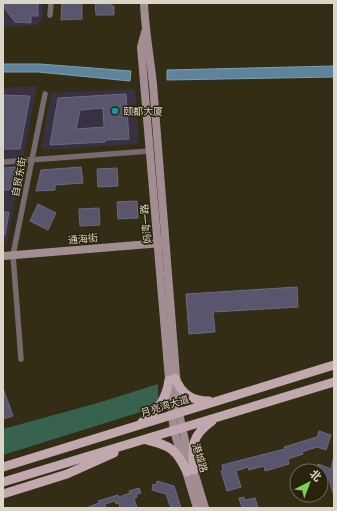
<svg xmlns="http://www.w3.org/2000/svg" width="337" height="511" font-family="Arial,'Noto Sans SC',sans-serif">
  <style>
    .commercial { fill: #383141 }
    .forest { fill: #37624f }
    .water { fill: #5c849c; stroke: #829ca9 }
    .building { fill: #58556d; stroke: #6c6982; fill-rule: evenodd }
    .lines { fill: none; stroke-linecap: round; stroke-linejoin: round }
    .street { stroke: #786a6e; stroke-width: 5.5 }
    .secondary { stroke: #a28d92; stroke-width: 8 }
    .primary { stroke: #c2a7ae; stroke-width: 9 }
    .culture-dot { fill: #0f9aa8; stroke: #2a230c; stroke-width: 1.5 }
    .labels { text-anchor: middle; dominant-baseline: central; stroke-width: 3; stroke-linejoin: round; paint-order: stroke }
    .poi-label { font-size: 10px; fill: #dad5c7; stroke: #2a230c; text-anchor: start }
    .street-label { font-size: 10px; fill: #dad5c7; stroke: #2a230c }
  </style>
  <rect width="100%" height="100%" fill="#342d16"/>
  <!-- commercial -->
  <g class="commercial">
    <path d="M3,3H43V18L37,25L12,27L3,26Z"/>
    <path d="M37,86L7,242H3V88Z"/>
    <path d="M135,89L139,144L45,150L41,147L51,93Z"/>
  </g>
  <!-- forest -->
  <path class="forest" d="M158,384V402L150,409L3,455V429L101,402Z"/>
  <!-- water -->
  <g class="water">
    <path d="M3,64H40L131,71L130,81L38,72H3Z"/>
    <path d="M334,66V77L167,80V70Z"/>
  </g>
  <!-- building -->
  <g class="building">
    <path d="M5,3H38V16H31V23L15,22L5,9Z"/>
    <path d="M62,3H82V19L61,20Z"/>
    <path d="M95,3H111V6H114V15H96Z"/>
    <path d="M126,94L129,139L105,140V142L50,145L58,98ZM103,108L104,127L76,129L80,110Z"/>
    <path d="M3,95L30,96L20,149H3Z"/>
    <path d="M18,167L13,190H3V168Z"/>
    <path d="M81,167L83,183L55,185V190L36,191L41,170Z"/>
    <path d="M117,168L118,186L98,187L97,169Z"/>
    <path d="M137,201L138,218L118,219L117,202Z"/>
    <path d="M38,204L56,213L48,230L30,221Z"/>
    <path d="M99,208L100,225L80,226L79,209Z"/>
    <path d="M3,212H9L5,235H3Z"/>
    <path d="M297,287L298,307L213,312L215,332L189,334L186,294Z"/>
    <path d="M3,388L13,416L3,419Z"/>
    <path d="M319,431L331,435L326,450L317,447L302,452L303,454L288,459L289,464L265,471L264,466L249,470L248,467L236,471L241,487L227,491L221,471L223,470L222,465L285,449L284,447L317,437Z"/>
    <path d="M333,460L334,493H333L329,479L321,477V471H316L318,464L331,469Z"/>
    <path d="M157,481L174,486L181,508H171L166,494L152,490L153,484L156,485Z"/>
    <path d="M139,488L141,493L136,495L137,497L134,498L137,508H120L119,503L116,504L115,501L105,504L106,507L103,508H86L99,503L98,501L118,495L119,497L130,493L129,491Z"/>
    <path d="M244,497L245,500L255,498L258,508H242L239,498Z"/>
  </g>
  <g class="lines">
    <!-- street -->
    <g class="street">
      <path d="M50,15L51,3"/>
      <path d="M3,162L150,151"/>
      <path d="M21,359L13,255L45,94"/>
    </g>
    <!-- secondary -->
    <g class="secondary">
      <path d="M144,3C145,30 150,56 153,84L179,413L186,445L205,508"/>
      <path d="M145,32L141,47L172,415L174,431L197,508"/>
      <path d="M3,256L162,243"/>
    </g>
    <!-- primary -->
    <g class="primary">
      <path d="M175,378C182,394 191,401 209,401"/>
      <path d="M142,422C158,410 166,400 169,380"/>
      <path d="M147,440C170,445 177,450 187,472"/>
      <path d="M3,467L334,365"/>
      <path d="M194,470C191,446 192,435 212,421"/>
      <path d="M3,482L334,382"/>
      <path d="M3,494L67,474L114,453"/>
    </g>
  </g>
  <!-- markers -->
  <circle class="culture-dot" cx="115" cy="111" r="4"/>
  <g class="labels">
    <!-- poi labels -->
    <g class="poi-label">
      <text x="123" y="111">颐都大厦</text>
    </g>
    <!-- street labels -->
    <g class="street-label">
      <text transform="translate(19 177) rotate(-79)">自贸东街</text>
      <text transform="translate(146 224) rotate(-95)">妈湾一路</text>
      <text transform="translate(83 239) rotate(-5)">通海街</text>
      <text transform="translate(165 406) rotate(-17)">月亮湾大道</text>
      <text transform="translate(200 458) rotate(73)">港城路</text>
    </g>
  </g>
  <!-- border -->
  <rect width="337" height="511" fill="none" stroke="#dad5c7" stroke-width="8"/>
  <!-- north arrow -->
  <g transform="translate(309 483) rotate(42)"><circle r="19" fill="#2a230c" stroke="#706a57"/>
  <path d="M0-3L7 15L0 10L-7 15Z" fill="#79d157"/>
  <text y="-6" font-size="11" font-weight="bold" text-anchor="middle" fill="#dad5c7">北</text>
  </g>
</svg>
